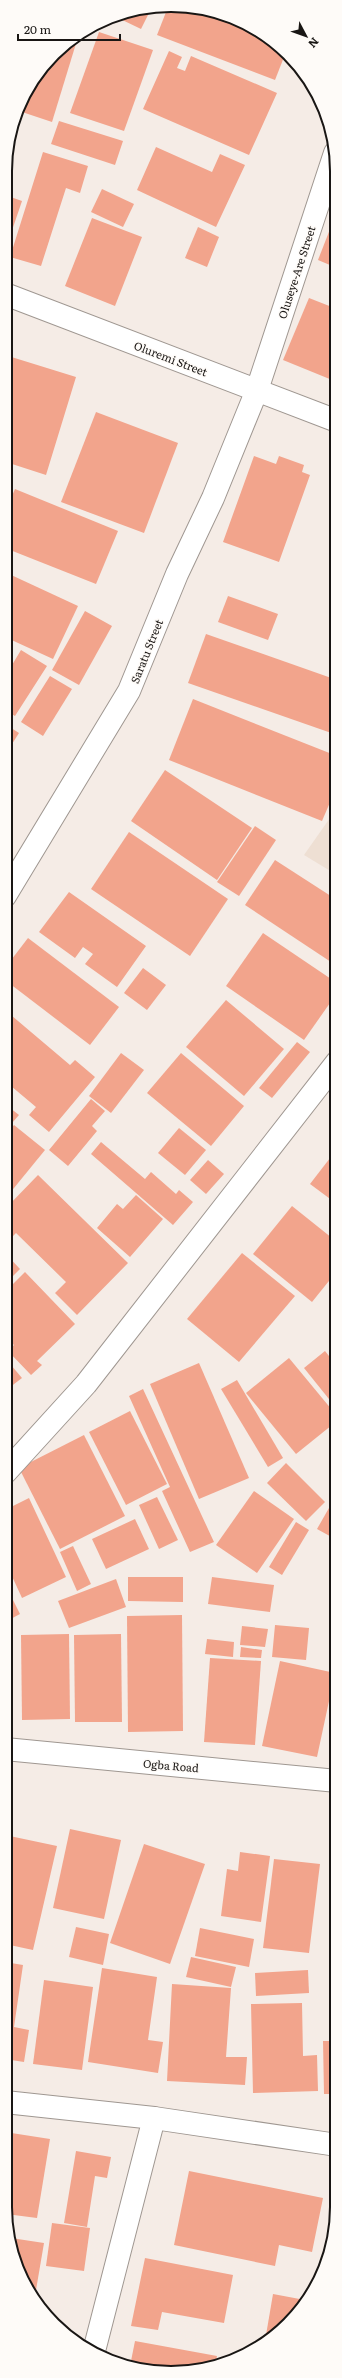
<svg xmlns="http://www.w3.org/2000/svg" width="342" height="2378" font-family="Literata,serif">
  <style>
    .built { fill: #eedfd3 }
    .building { fill: #f2a48c }
    .lines { fill: none; stroke-linecap: round; stroke-linejoin: round }
    .minor-casing { stroke: #9f9791; stroke-width: 24 }
    .secondary-casing { stroke: #9f9791; stroke-width: 24 }
    .minor { stroke: #fff; stroke-width: 22 }
    .secondary { stroke: #fff; stroke-width: 22 }
    .labels { text-anchor: middle; dominant-baseline: central; stroke-width: 3; stroke-linejoin: round; paint-order: stroke }
    .street-label { font-size: 11px; fill: #191614; stroke: #fefbf8 }
    .rim { fill: none; stroke: #191614; stroke-width: 2 }
  </style>
  <rect width="100%" height="100%" fill="#f5ece6"/>
  <!-- built -->
  <path class="built" d="M337,808V875L304,855Z"/>
  <!-- building -->
  <g class="building">
    <path d="M182,5L244,22L286,52L275,80L157,35L168,7Z"/>
    <path d="M151,9L141,29L114,16L118,14Z"/>
    <path d="M99,32L153,50L124,131L70,113Z"/>
    <path d="M78,37L52,122L19,111L22,97L62,46Z"/>
    <path d="M169,51L182,57L177,68L185,71L191,56L277,93L249,155L143,109Z"/>
    <path d="M59,121L123,141L115,165L51,144Z"/>
    <path d="M156,147L212,172L220,154L245,165L216,227L137,190Z"/>
    <path d="M43,152L88,166L80,193L66,188L41,266L10,257Z"/>
    <path d="M102,189L134,204L123,227L91,212Z"/>
    <path d="M5,195L22,201L6,248H5Z"/>
    <path d="M92,218L142,237L115,306L65,286Z"/>
    <path d="M332,224L337,226V268L318,260Z"/>
    <path d="M198,227L219,237L207,267L185,258Z"/>
    <path d="M309,298L337,309V382L283,360Z"/>
    <path d="M5,355L76,377L46,475L12,464L10,469L5,467Z"/>
    <path d="M96,412L178,443L144,533L61,502Z"/>
    <path d="M254,456L276,464L279,456L304,465L302,472L310,475L279,562L223,542Z"/>
    <path d="M15,489L118,531L96,584L5,548V512Z"/>
    <path d="M9,574L78,606L53,659L5,637V582Z"/>
    <path d="M228,596L278,614L268,640L218,622Z"/>
    <path d="M85,611L112,626L79,685L52,670Z"/>
    <path d="M206,634L337,680V735L188,683Z"/>
    <path d="M21,650L47,666L15,716L5,710V661L12,665Z"/>
    <path d="M50,676L72,689L43,736L21,722Z"/>
    <path d="M193,699L337,756V786L322,821L169,760Z"/>
    <path d="M5,724L19,733L5,755Z"/>
    <path d="M165,770L252,828L217,880L131,821Z"/>
    <path d="M255,826L276,840L239,896L217,882Z"/>
    <path d="M129,832L228,899L190,956L91,889Z"/>
    <path d="M275,860L337,900V966L245,905Z"/>
    <path d="M69,892L146,946L117,987L85,964L93,954L83,947L75,958L39,932Z"/>
    <path d="M263,933L337,983V993L304,1040L226,986Z"/>
    <path d="M28,938L119,1007L90,1045L5,980V968Z"/>
    <path d="M143,968L166,985L147,1010L124,993Z"/>
    <path d="M226,1000L284,1049L244,1096L186,1047Z"/>
    <path d="M5,1010L70,1065L75,1060L95,1077L49,1132L29,1115L36,1107L5,1081Z"/>
    <path d="M297,1042L310,1052L272,1098L259,1088Z"/>
    <path d="M121,1053L144,1070L111,1113L89,1096Z"/>
    <path d="M181,1053L244,1106L211,1146L147,1093Z"/>
    <path d="M91,1099L105,1111L92,1126L97,1131L68,1166L49,1150Z"/>
    <path d="M5,1104L19,1115L5,1131Z"/>
    <path d="M14,1125L45,1150L5,1199V1136Z"/>
    <path d="M179,1128L206,1150L185,1175L158,1153Z"/>
    <path d="M101,1142L145,1179L151,1172L176,1194L179,1190L193,1202L173,1225L91,1154Z"/>
    <path d="M337,1149V1204L310,1184Z"/>
    <path d="M208,1160L224,1174L206,1194L190,1180Z"/>
    <path d="M38,1175L128,1263L77,1315L55,1293L66,1282L16,1233L10,1239L5,1235V1206L7,1207Z"/>
    <path d="M136,1195L163,1219L130,1257L97,1228L117,1204L123,1209Z"/>
    <path d="M292,1206L337,1242V1271L312,1302L253,1254Z"/>
    <path d="M5,1253L20,1269L5,1284Z"/>
    <path d="M242,1253L295,1296L239,1362L187,1319Z"/>
    <path d="M25,1272L75,1324L37,1361L42,1365L31,1375L8,1351L14,1345L5,1336V1292Z"/>
    <path d="M337,1336V1351L329,1342Z"/>
    <path d="M325,1351L337,1366V1409L304,1368Z"/>
    <path d="M5,1358L22,1378L5,1391Z"/>
    <path d="M289,1358L337,1416V1421L296,1454L246,1393Z"/>
    <path d="M199,1363L249,1478L199,1499L150,1384Z"/>
    <path d="M237,1380L283,1458L268,1467L221,1389Z"/>
    <path d="M143,1389L214,1542L190,1552L162,1491L170,1487L129,1396Z"/>
    <path d="M130,1411L167,1484L126,1505L89,1432Z"/>
    <path d="M84,1435L125,1516L60,1549L19,1468Z"/>
    <path d="M286,1463L325,1502L306,1521L267,1483Z"/>
    <path d="M254,1491L294,1519L257,1573L216,1545Z"/>
    <path d="M337,1494V1540L317,1529Z"/>
    <path d="M157,1497L178,1540L159,1549L139,1505Z"/>
    <path d="M29,1498L66,1577L22,1598L5,1561V1510Z"/>
    <path d="M135,1519L149,1549L106,1569L92,1539Z"/>
    <path d="M296,1522L309,1530L282,1575L269,1567Z"/>
    <path d="M73,1546L91,1584L77,1591L60,1552Z"/>
    <path d="M128,1577H183V1602L128,1601Z"/>
    <path d="M212,1577L274,1585L270,1612L208,1604Z"/>
    <path d="M116,1579L126,1607L69,1628L58,1601Z"/>
    <path d="M5,1584L20,1614L5,1622Z"/>
    <path d="M182,1615L183,1731L128,1732L127,1616Z"/>
    <path d="M275,1625L309,1628L306,1660L272,1657Z"/>
    <path d="M242,1626L268,1629L265,1647L240,1645Z"/>
    <path d="M69,1634L70,1719L22,1720L21,1635Z"/>
    <path d="M121,1634L122,1722H75L74,1635Z"/>
    <path d="M207,1639L234,1642L233,1657L205,1654Z"/>
    <path d="M241,1647L262,1650L261,1658L240,1657Z"/>
    <path d="M210,1658L261,1661L255,1745L204,1742Z"/>
    <path d="M280,1661L335,1673L317,1757L262,1746Z"/>
    <path d="M70,1829L121,1840L104,1919L53,1908Z"/>
    <path d="M5,1835L57,1846L33,1950L5,1944Z"/>
    <path d="M144,1844L205,1864L170,1964L110,1943Z"/>
    <path d="M337,1849V1901H331L329,1850Z"/>
    <path d="M240,1852L270,1856L261,1922L221,1916L227,1869L238,1871Z"/>
    <path d="M274,1859L320,1864L309,1953L263,1948Z"/>
    <path d="M330,1904H337V2001H331Z"/>
    <path d="M76,1927L109,1934L103,1965L69,1957Z"/>
    <path d="M200,1928L254,1939L249,1967L195,1956Z"/>
    <path d="M191,1957L236,1967L231,1987L186,1977Z"/>
    <path d="M5,1962L23,1965L14,2027L29,2030L24,2062L5,2059Z"/>
    <path d="M102,1968L157,1977L148,2040L163,2042L158,2073L88,2062Z"/>
    <path d="M308,1970L309,1993L256,1996L255,1973Z"/>
    <path d="M44,1980L93,1987L82,2070L33,2064Z"/>
    <path d="M172,1984L231,1988L226,2057H247L245,2085L167,2081Z"/>
    <path d="M302,2003L303,2056L317,2055L318,2091L253,2093L251,2004Z"/>
    <path d="M329,2008H337V2036H330Z"/>
    <path d="M323,2041H337V2094H324Z"/>
    <path d="M5,2132L50,2139L37,2218L6,2214Z"/>
    <path d="M76,2151L111,2157L107,2178L95,2176L87,2227L64,2223Z"/>
    <path d="M189,2171L323,2198L312,2252L279,2245L275,2266L174,2245Z"/>
    <path d="M52,2223L90,2228L84,2271L46,2266Z"/>
    <path d="M11,2238L44,2243L35,2296L18,2270Z"/>
    <path d="M145,2258L233,2275L224,2323L162,2312L158,2330L131,2326Z"/>
    <path d="M273,2294L305,2300L281,2332L265,2341Z"/>
    <path d="M135,2341L217,2356L215,2365L160,2373L130,2366Z"/>
  </g>
  <g class="lines">
    <defs>
      <g id="minor">
        <path d="M5,294L337,421"/>
        <path d="M5,896L129,691L177,574L213,498L257,390L335,153"/>
        <path d="M5,1473L86,1384L337,1062"/>
        <path d="M5,2102L154,2118L337,2145"/>
        <path d="M94,2351L154,2118"/>
      </g>
      <path id="secondary" d="M5,1749L337,1781"/>
    </defs>
    <!-- minor casing -->
    <use href="#minor" class="minor-casing"/>
    <!-- secondary casing -->
    <use href="#secondary" class="secondary-casing"/>
    <!-- minor -->
    <use href="#minor" class="minor"/>
    <!-- secondary -->
    <use href="#secondary" class="secondary"/>
  </g>
  <g class="labels">
    <!-- street labels -->
    <g class="street-label">
      <text transform="translate(296 272) rotate(-72)">Oluseye-Are Street</text>
      <text transform="translate(171 358) rotate(21)">Oluremi Street</text>
      <text transform="translate(146 651) rotate(-68)">Saratu Street</text>
      <text transform="translate(171 1765) rotate(5)">Ogba Road</text>
    </g>
  </g>
  <!-- crop -->
  <path d="M0 0H342V2378H0ZM171 12H171A159 159 0 0 1 330 171V2207A159 159 0 0 1 171 2366H171A159 159 0 0 1 12 2207V171A159 159 0 0 1 171 12Z" fill="#fefbf8" fill-rule="evenodd"/>
  <path class="rim" d="M171 12H171A159 159 0 0 1 330 171V2207A159 159 0 0 1 171 2366H171A159 159 0 0 1 12 2207V171A159 159 0 0 1 171 12Z"/>
  <!-- north arrow -->
  <g transform="translate(306 36) rotate(131)" stroke="#fefbf8" stroke-width="3" paint-order="stroke">
  <path d="M0-3L7 15L0 10L-7 15Z" fill="#191614"/>
  <text y="-6" font-size="11" font-weight="bold" text-anchor="middle" fill="#191614">N</text>
  </g>
  <!-- scale -->
  <path d="M18 34v6h102v-6" fill="none" stroke="#191614" stroke-width="2"/>
  <text x="24" y="34" font-size="12" fill="#191614" stroke="#fefbf8" stroke-width="3" paint-order="stroke">20 m</text>
</svg>
